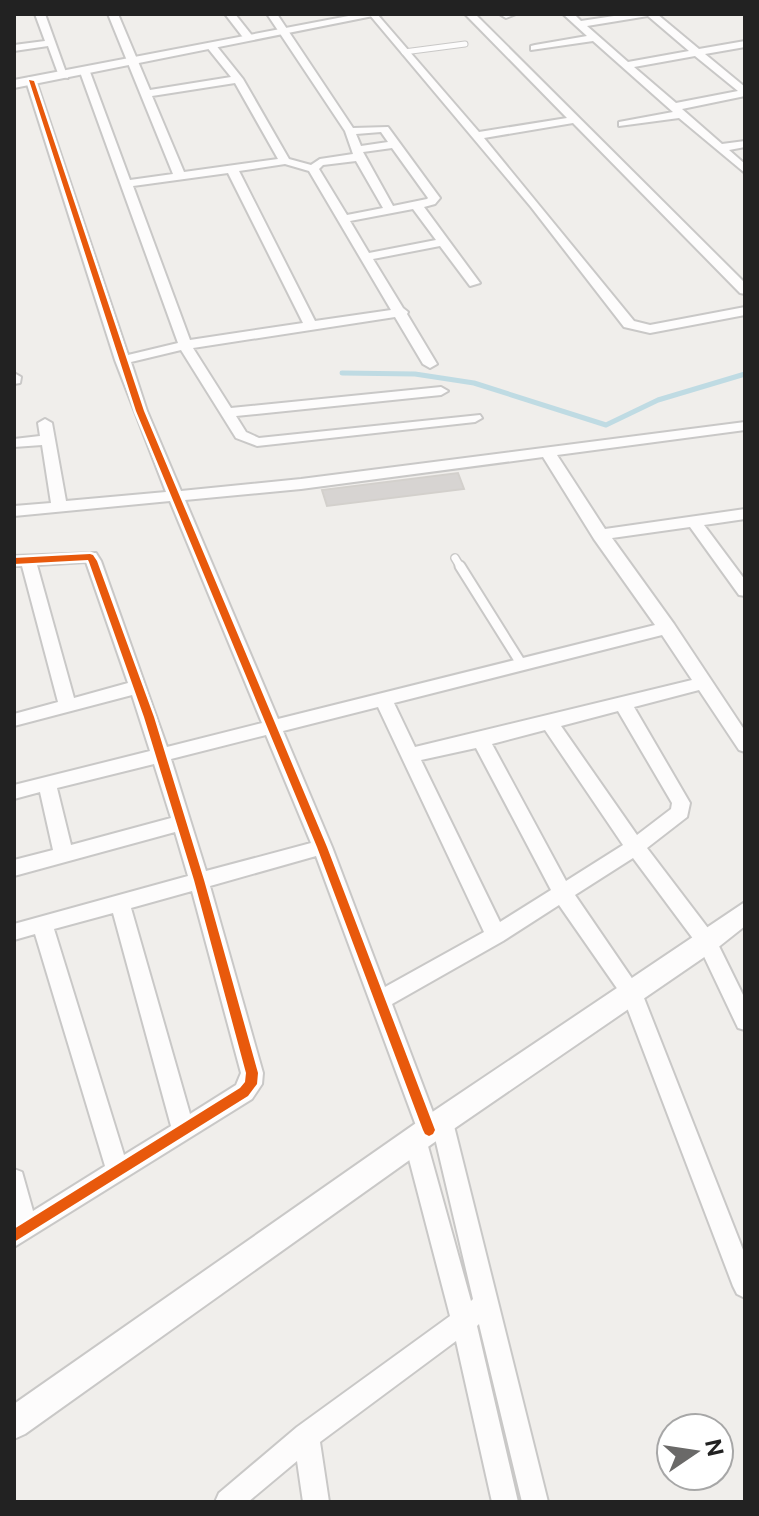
<svg xmlns="http://www.w3.org/2000/svg" width="759" height="1516" font-family="'Public Sans',sans-serif">
  <style>
    .lines { fill: none; stroke-linecap: round; stroke-linejoin: round }
    .stream { stroke: #bfdbe3; stroke-width: 5 }
    .building { fill: #d7d4d2; stroke: #d3d0cc; stroke-width: 2 }
    .service-far2-casing { stroke: #c9c8c7; stroke-width: 7 }
    .service-far1-casing { stroke: #c9c8c7; stroke-width: 10 }
    .service-casing { stroke: #c9c8c7; stroke-width: 13 }
    .minor-casing { stroke: #c9c8c7; stroke-width: 4 }
    .tertiary-casing { stroke: #c9c8c7; stroke-width: 4 }
    .service-far2 { stroke: #fdfcfc; stroke-width: 5 }
    .service-far1 { stroke: #fdfcfc; stroke-width: 7 }
    .service { stroke: #fdfcfc; stroke-width: 9 }
    .minor { fill: #fdfcfc; fill-rule: evenodd }
    .tertiary { fill: #fdfcfc; fill-rule: evenodd }
    .cycleway-casing { stroke: #fff; stroke-width: 5 }
    .cycleway { fill: #e8590c; fill-rule: evenodd }
  </style>
  <rect width="100%" height="100%" fill="#f0eeeb"/>
  <g class="lines">
    <!-- stream -->
    <path class="stream" d="M342,373L415,374L474,383L606,425L658,400L745,374"/>
  </g>
  <!-- building -->
  <path class="building" d="M458,473L464,489L327,506L322,490Z"/>
  <g class="lines">
    <defs>
      <path id="service-far2" d="M404,52L465,44"/>
      <path id="service-far1" d="M455,558L461,568"/>
      <path id="service" d="M460,566L522,665"/>
      <g id="minor">
        <path d="M35,14H45L68,78L59,76L48,46L14,51V45L45,41Z"/>
        <path d="M108,14H118L150,90L231,77L206,46L215,44L243,79L289,159L311,165L320,159L353,154L345,131L267,14H277L353,128L388,127L440,198L435,204L424,207L480,283L470,286L440,246L373,259L403,308L408,312L407,314L437,364L430,368L423,364L395,317L193,348L231,408L441,387L448,391L441,395L236,416L246,432L259,438L480,415L482,418L475,422L257,446L236,438L181,350L131,362L147,411L181,491L301,479L745,422V430L557,455L605,529L745,509V519L704,525L745,580V596L739,595L690,527L612,538L674,624L745,731V752L739,750L699,690L634,707L690,803L687,817L647,848L714,936L745,999V1030L738,1028L700,948L633,858L575,895L642,993L745,1255V1298L737,1294L733,1286L623,997L559,905L503,941L392,1004L434,1115L442,1112L450,1115L453,1122L548,1502H522L479,1324L477,1326L518,1502H492L456,1341L320,1442L329,1502H303L297,1461L248,1502H215L219,1493L297,1427L450,1316L404,1140L407,1133L418,1131L316,856L210,886L263,1073L262,1084L252,1099L14,1247V1169L22,1172L33,1211L105,1166L35,934L14,940V924L188,876L175,832L14,876V860L53,850L40,792L14,799V785L150,751L132,695L14,726V714L58,702L22,566H14V556L96,553L101,561L167,747L262,723L170,501L14,516V506L51,503L42,445L14,447V439L40,436L38,423L45,419L52,423L66,501L166,492L115,360L26,81L31,78L36,81L128,355L178,343L80,72L85,69L90,72L130,180L173,174ZM235,83L278,159L184,172L152,96ZM381,132L388,142L361,146L356,134ZM392,148L428,198L427,199L393,206L363,152ZM356,161L383,208L347,215L319,169L323,165ZM285,164L309,171L391,310L315,321L239,171ZM228,173L303,323L190,340L133,186ZM413,209L436,240L369,253L350,221ZM543,457L594,539L655,625L278,719L185,500L301,489ZM86,562L128,683L74,698L37,565ZM662,635L692,680L415,747L394,703ZM378,707L484,932L385,987L332,847L283,731ZM618,711L672,803L671,809L637,835L561,726ZM545,730L623,845L566,881L492,744ZM266,735L311,843L206,871L171,759ZM476,748L551,890L500,922L421,760ZM154,764L171,818L71,845L57,788ZM192,891L241,1073L236,1085L190,1114L131,908ZM113,913L171,1126L124,1155L54,929ZM435,1138L473,1299L471,1301L426,1139Z"/>
        <path d="M225,14H235L254,38L253,40H245Z"/>
        <path d="M369,14H377L479,132L567,118L465,14H475L745,283V294L740,293L573,123L484,138L634,321L650,325L745,307V315L650,333L624,327L531,207Z"/>
        <path d="M516,14L506,18L501,15L502,14Z"/>
        <path d="M563,14H574L581,21L627,14H657L699,49L745,41V47L705,54L745,87V96L682,109L722,144L745,141V147L729,150L745,164V173L679,118L619,126V122L673,112L593,41L531,50V46L535,45L587,36ZM648,16L689,51L628,62L587,26ZM695,56L738,91L676,103L634,67Z"/>
        <path d="M14,373L21,377L20,383L14,384Z"/>
      </g>
      <g id="tertiary">
        <path d="M359,14H383L14,88V80Z"/>
        <path d="M745,902V926L716,949L439,1139L25,1434L14,1439V1404L419,1121Z"/>
      </g>
    </defs>
    <!-- service-far2 casing -->
    <use href="#service-far2" class="service-far2-casing"/>
    <!-- service-far1 casing -->
    <use href="#service-far1" class="service-far1-casing"/>
    <!-- service casing -->
    <use href="#service" class="service-casing"/>
    <!-- minor casing -->
    <use href="#minor" class="minor-casing"/>
    <!-- tertiary casing -->
    <use href="#tertiary" class="tertiary-casing"/>
    <!-- service-far2 -->
    <use href="#service-far2" class="service-far2"/>
    <!-- service-far1 -->
    <use href="#service-far1" class="service-far1"/>
    <!-- service -->
    <use href="#service" class="service"/>
    <!-- minor -->
    <use href="#minor" class="minor"/>
    <!-- tertiary -->
    <use href="#tertiary" class="tertiary"/>
    <defs>
      <g id="cycleway">
        <path d="M29,80L34,81L144,411L327,847L435,1130L433,1134L429,1136L425,1134L423,1130L317,847L136,411Z"/>
        <path d="M90,554L93,555L97,561L154,717L204,880L258,1073L257,1084L248,1096L14,1242V1229L240,1088L245,1082L246,1073L194,880L144,717L89,562L88,560L14,564V558Z"/>
      </g>
    </defs>
    <!-- cycleway casing -->
    <use href="#cycleway" class="cycleway-casing"/>
    <!-- cycleway -->
    <use href="#cycleway" class="cycleway"/>
  </g>
  <!-- border -->
  <rect width="759" height="1516" fill="none" stroke="#222222" stroke-width="32"/>
  <!-- north arrow -->
  <g transform="translate(695 1452) rotate(77)"><circle r="38" fill="#ffffff" stroke="#a7a7a7" stroke-width="2"/>
  <path d="M0-6L14 30L0 20L-14 30Z" fill="#6a6968"/>
  <text y="-12" font-size="22" font-weight="bold" text-anchor="middle" fill="#222222">N</text>
  </g>
</svg>
